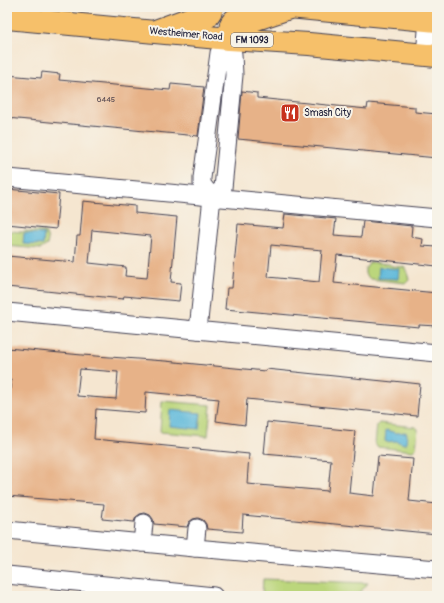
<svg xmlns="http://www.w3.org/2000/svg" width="444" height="603" font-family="Pangolin,sans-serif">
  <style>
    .green { fill: #bbd67b; stroke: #6e7c5b }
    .water { fill: #5cb8da; stroke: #3f6d8a }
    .building { fill: #e7b288; fill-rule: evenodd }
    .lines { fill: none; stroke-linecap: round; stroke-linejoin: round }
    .minor-casing { stroke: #423f51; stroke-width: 19 }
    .major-casing { stroke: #423f51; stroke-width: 24 }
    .minor { stroke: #fff; stroke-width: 17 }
    .major { stroke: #f6c06b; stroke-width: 22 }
    .labels { text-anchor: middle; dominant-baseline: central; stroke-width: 4; stroke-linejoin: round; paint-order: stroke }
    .number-label { font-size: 8px; fill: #53464e }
    .shield { fill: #f7f3e8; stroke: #62616f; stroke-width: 1 }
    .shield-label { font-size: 9px; font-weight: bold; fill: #22223b }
    .street-label { font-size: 10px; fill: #22223b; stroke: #f7f3e8 }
    .poi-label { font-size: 10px; fill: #22223b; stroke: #f7f3e8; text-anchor: start }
  </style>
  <rect width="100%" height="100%" fill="#f7f3e8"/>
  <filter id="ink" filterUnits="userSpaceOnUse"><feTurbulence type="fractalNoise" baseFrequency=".025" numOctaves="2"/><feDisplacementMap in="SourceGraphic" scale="8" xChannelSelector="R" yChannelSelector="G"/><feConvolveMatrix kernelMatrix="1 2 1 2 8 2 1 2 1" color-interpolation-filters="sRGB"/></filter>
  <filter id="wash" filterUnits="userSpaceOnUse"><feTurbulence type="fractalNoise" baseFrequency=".012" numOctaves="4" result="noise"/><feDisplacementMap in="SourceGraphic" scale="16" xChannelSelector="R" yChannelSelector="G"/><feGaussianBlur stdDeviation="0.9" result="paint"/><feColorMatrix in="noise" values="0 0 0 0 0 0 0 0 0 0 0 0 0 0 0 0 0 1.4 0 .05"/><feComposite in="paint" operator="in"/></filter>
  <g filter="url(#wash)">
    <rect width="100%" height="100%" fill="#f5e6d0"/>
    <!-- green -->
    <g class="green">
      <path d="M10,231L22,232L25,231L45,232L48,240L47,245L41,249L7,246V234Z"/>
      <path d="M370,262L389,264L392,266L404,267L407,272L409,280L406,283L370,279L365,274V269Z"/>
      <path d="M162,401L211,405L208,436L160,432Z"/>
      <path d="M379,423L415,427L418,429L416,448L413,451L378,447L375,444L377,425Z"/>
      <path d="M263,579L368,583L357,596H262Z"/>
    </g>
    <!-- water -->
    <g class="water">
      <path d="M24,233L44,234L43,245L23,244Z"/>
      <path d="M379,267L399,269L398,279L378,278Z"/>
      <path d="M170,410L201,413L199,429L169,426Z"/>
      <path d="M386,430L396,433L405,432L407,433L406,443L404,444L396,441L386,442L385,441Z"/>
    </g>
    <g id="blocks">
      <!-- building -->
      <g class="building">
        <path d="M42,72L60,74L59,80L170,90L171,84L204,87L198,136L7,118V75L41,78Z"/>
        <path d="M242,91L257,93V98L367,109L368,103L415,107V112L437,114V158L238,139Z"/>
        <path d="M7,189L59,194L56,229L7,224Z"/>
        <path d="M83,201L135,206V213L177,217L171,282L181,283L179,301L124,296L123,299L7,287V256L75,262L77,236H80ZM92,230L151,236L147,278L125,276L126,267L89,263Z"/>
        <path d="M285,214L336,219L334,235L361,237L363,221L412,226L411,237L423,239L422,246L437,247V266L337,255L334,283L437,293V326L419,325V327L225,309L227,288H232L238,224L283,228ZM271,245L322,250L319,282L268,277Z"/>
        <path d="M7,348L82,355L165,361L265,371L266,369L393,382V381L420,384L417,416L247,399L245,425L216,421L219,399L146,392L145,413L96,409L94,439L249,454L247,484L328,491L331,460L264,454L267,422L355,431L349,493L374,496L378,456L413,459L409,501L437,504V534L243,515L242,532L207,529L206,524L203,520L198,518L193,519L189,522L187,527L154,524L153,519L150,515L145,513L140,514L136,517L134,522L102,519L104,504L7,496V427L11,380L7,379ZM80,369L118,372L116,399L77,396Z"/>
      </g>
    </g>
  </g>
  <g filter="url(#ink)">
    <use href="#blocks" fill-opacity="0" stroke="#423f51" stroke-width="1"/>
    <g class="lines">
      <defs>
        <g id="minor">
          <path d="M425,55L429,7"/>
          <path d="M8,178L437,218"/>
          <path d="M7,312L437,353"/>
          <path d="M198,330L212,197L202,184V178L219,53L229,39L233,54L234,75L223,188L212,197"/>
          <path d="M7,530L195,548L437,569"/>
          <path d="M142,543L144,523"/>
          <path d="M195,548L197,528"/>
          <path d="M7,575L214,596"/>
        </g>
        <g id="major">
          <path d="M289,7L437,21"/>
          <path d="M7,18L229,39L309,44L437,56"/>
          <path d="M158,30L191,18H201L207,17L211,11V7"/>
          <path d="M229,39L231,24L234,20L239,19L253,20L292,7"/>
        </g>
      </defs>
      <!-- minor casing -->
      <use href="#minor" class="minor-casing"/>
      <!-- major casing -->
      <use href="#major" class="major-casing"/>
      <!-- minor -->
      <use href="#minor" class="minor"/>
      <!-- major -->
      <use href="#major" class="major"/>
    </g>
  </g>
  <!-- icons -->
  <defs>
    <symbol id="restaurant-square" viewBox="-11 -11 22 22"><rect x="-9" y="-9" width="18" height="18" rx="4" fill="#c8321e" stroke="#f7f3e8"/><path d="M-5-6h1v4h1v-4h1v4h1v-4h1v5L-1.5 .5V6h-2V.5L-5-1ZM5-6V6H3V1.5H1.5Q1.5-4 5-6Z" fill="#fff"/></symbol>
  </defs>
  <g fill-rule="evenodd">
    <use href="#restaurant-square" x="279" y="102" width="22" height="22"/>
  </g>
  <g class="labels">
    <!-- number labels -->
    <g class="number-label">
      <text x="106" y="99">6445</text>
    </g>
    <!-- shield labels -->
    <rect class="shield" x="231" y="33" width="42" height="14" rx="3"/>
    <g class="shield-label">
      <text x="252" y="40">FM 1093</text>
    </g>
    <!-- street labels -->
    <g class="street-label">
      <text transform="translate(186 34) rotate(5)">Westheimer Road</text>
    </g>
    <!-- poi labels -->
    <g class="poi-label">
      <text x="304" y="113">Smash City</text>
    </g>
  </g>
  <!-- margin -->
  <rect width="444" height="603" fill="none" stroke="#f7f3e8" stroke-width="24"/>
</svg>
